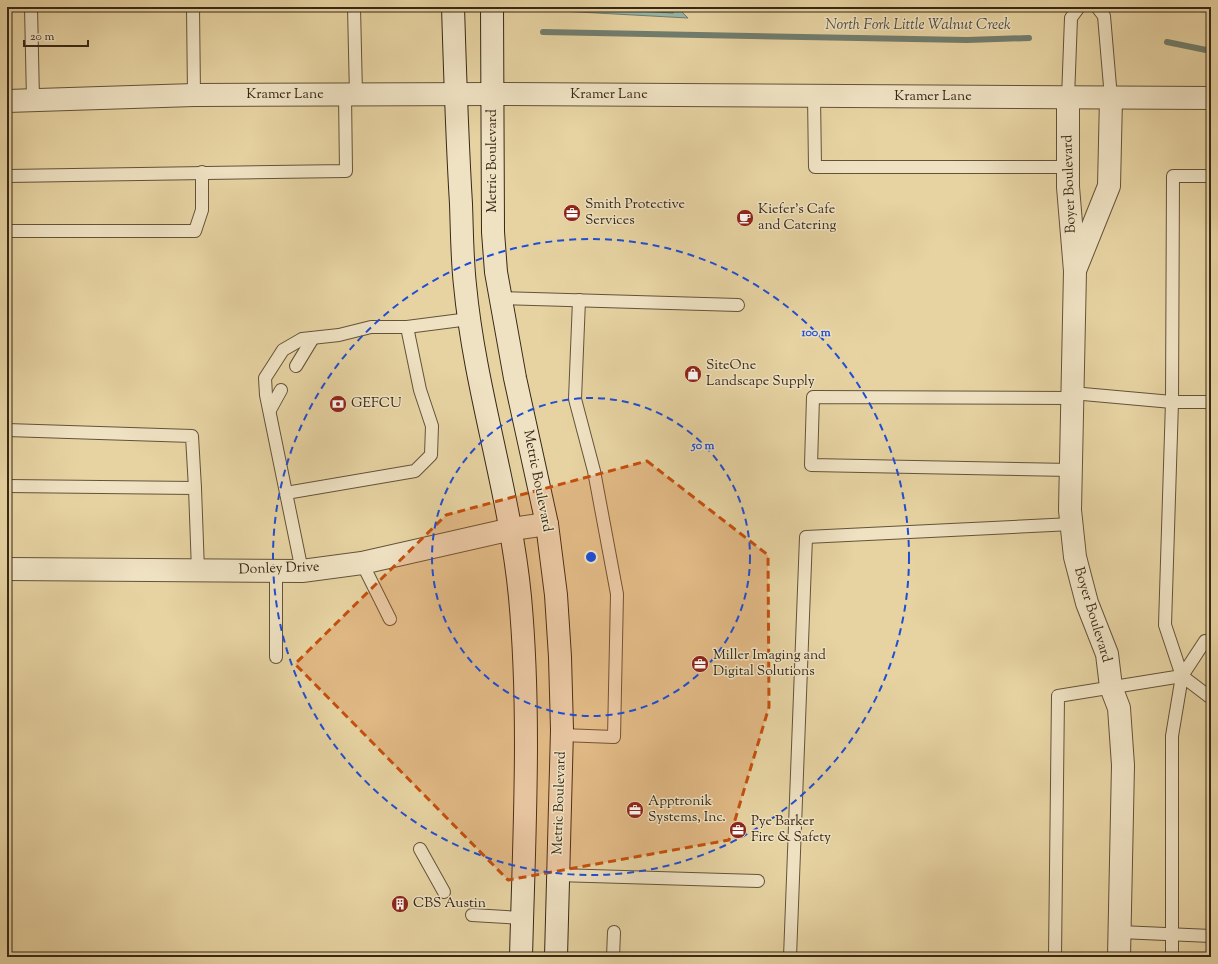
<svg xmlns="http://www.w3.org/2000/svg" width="1218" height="964" font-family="'Sorts Mill Goudy',serif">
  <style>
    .water { fill: #97b7a9; stroke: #717e6f }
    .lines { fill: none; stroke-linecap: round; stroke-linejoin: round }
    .shore { stroke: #677060; stroke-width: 1 }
    .stream { stroke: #717e6f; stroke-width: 6 }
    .service-casing { stroke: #63533a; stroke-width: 14 }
    .minor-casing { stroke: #63533a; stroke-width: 24 }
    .tertiary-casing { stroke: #63533a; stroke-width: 24 }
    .secondary-casing { stroke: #372817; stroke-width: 24 }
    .service { stroke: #efe2c3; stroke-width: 12 }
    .minor { stroke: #efe2c3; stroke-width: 22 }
    .tertiary { stroke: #efe2c3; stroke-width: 22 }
    .secondary { stroke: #efe2c3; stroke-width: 22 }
    .marked { fill: #c54f0e; fill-opacity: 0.2; stroke: #c54f0e; stroke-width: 3; stroke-dasharray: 8 5; stroke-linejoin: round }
    .ring { fill: none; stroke: #1d4ed8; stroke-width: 2; stroke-dasharray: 7 5 }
    .labels { text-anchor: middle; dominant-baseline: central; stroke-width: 3; stroke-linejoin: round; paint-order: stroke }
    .street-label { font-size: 14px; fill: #372817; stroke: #efe2c3 }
    .poi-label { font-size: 14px; fill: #372817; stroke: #efe2c3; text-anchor: start }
    .water-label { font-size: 15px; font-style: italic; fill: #4f4c3c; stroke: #efe2c3 }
    .centre { fill: #1d4ed8; stroke: #efe2c3; stroke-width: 2 }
    .ring-label { font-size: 12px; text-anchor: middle; font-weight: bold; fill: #1d4ed8; stroke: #efe2c3; stroke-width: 3; stroke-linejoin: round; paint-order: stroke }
  </style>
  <rect width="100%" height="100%" fill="#e7d3a2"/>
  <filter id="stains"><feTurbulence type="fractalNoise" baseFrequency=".005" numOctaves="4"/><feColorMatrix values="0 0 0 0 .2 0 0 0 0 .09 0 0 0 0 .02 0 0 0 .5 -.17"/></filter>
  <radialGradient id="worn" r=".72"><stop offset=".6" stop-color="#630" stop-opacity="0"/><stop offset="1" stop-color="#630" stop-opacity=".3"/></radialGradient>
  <!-- water -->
  <path class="water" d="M561,7H677L688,18L560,11Z"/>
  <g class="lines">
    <!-- shore -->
    <path class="shore" d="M569,7L673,13L675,11V7"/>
    <!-- stream -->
    <g class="stream">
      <path d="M543,32L967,40L1029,38"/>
      <path d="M1167,42L1211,51"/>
    </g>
    <defs>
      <g id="service">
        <path d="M31,7L33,100"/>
        <path d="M193,7L194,95"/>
        <path d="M354,7L356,95"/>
        <path d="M1097,7L1104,16L1111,98"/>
        <path d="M814,96L815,167H1068"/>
        <path d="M1068,98L1071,18L1079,7"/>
        <path d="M7,176L346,171L345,95"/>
        <path d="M7,231H195L202,210V172"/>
        <path d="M499,298L738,305"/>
        <path d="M296,366L313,338"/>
        <path d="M1072,393L1172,402H1211"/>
        <path d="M270,410L281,390"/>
        <path d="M7,430L192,436L195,488"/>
        <path d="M1071,470L811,465L813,397L1072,398"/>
        <path d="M7,486L195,488L198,571"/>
        <path d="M286,493L415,471L431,455L432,426L420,390L407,327"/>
        <path d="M362,563L390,619"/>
        <path d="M302,571L266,395L265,378L283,350L302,339L339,335L371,327H407L469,319"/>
        <path d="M276,657V571"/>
        <path d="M1182,676L1211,698"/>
        <path d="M562,735L614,737L617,594L594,471L575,399L579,300"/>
        <path d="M420,849L444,892"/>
        <path d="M557,875L758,881"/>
        <path d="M472,915L522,918"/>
        <path d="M1120,932L1211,936"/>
        <path d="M613,957L614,932"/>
        <path d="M790,957L806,537L1072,524"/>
        <path d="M1055,957L1058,696L1182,676L1205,641L1211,642"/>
        <path d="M1172,957V736L1182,676L1165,625L1172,402L1173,176H1211"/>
      </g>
      <g id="minor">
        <path d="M1068,98V187L1075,271L1070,510L1075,557L1087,603L1107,654L1111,687L1119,708L1123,765L1119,957"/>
        <path d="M1076,268L1109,186L1111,98"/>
        <path d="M7,569L302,571L362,563L512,529L547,524"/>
      </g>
      <path id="tertiary" d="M7,101L194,95L493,94L1211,98"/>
      <g id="secondary">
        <path d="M453,7C455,73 457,138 461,204C462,231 462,258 465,285C475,391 510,492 520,597C531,716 524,838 521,957"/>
        <path d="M492,7L493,232L496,272L515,378L547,524L556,595L560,657L562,730L556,957"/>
      </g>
    </defs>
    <!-- service casing -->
    <use href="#service" class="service-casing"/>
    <!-- minor casing -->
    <use href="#minor" class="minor-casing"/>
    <!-- tertiary casing -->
    <use href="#tertiary" class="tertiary-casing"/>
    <!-- secondary casing -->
    <use href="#secondary" class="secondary-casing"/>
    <!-- service -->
    <use href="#service" class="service"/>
    <!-- minor -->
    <use href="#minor" class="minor"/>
    <!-- tertiary -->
    <use href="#tertiary" class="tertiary"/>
    <!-- secondary -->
    <use href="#secondary" class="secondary"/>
  </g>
  <!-- marked area -->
  <path class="marked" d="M647,461L768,555L769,707L729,840L508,880L295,664L446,515Z"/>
  <!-- distance rings -->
  <g class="ring">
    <circle cx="591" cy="557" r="159"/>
    <circle cx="591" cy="557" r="318"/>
  </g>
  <!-- icons -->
  <defs>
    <symbol id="office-disc" viewBox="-11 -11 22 22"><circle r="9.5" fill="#8f2418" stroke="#efe2c3"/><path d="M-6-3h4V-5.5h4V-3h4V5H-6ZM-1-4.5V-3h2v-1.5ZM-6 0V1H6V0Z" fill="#fff"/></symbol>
    <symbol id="cafe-disc" viewBox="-11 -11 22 22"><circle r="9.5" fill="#8f2418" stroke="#efe2c3"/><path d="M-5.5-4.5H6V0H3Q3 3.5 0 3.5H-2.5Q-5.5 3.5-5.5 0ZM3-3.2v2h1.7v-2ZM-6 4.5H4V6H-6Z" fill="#fff"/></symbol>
    <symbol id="shop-disc" viewBox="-11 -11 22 22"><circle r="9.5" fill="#8f2418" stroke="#efe2c3"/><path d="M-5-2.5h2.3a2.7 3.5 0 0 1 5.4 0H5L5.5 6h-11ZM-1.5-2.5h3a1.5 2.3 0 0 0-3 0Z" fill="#fff"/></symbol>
    <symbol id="bank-disc" viewBox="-11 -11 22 22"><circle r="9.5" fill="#8f2418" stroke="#efe2c3"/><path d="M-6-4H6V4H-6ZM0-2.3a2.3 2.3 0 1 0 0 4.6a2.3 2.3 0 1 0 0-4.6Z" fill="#fff"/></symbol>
    <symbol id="building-disc" viewBox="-11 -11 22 22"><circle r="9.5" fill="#8f2418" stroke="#efe2c3"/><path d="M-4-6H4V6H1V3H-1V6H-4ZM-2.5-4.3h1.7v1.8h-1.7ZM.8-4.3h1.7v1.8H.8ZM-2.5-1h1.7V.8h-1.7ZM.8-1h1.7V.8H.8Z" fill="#fff"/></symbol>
  </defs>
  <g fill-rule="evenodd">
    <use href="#office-disc" x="562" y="203" width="20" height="20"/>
    <use href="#cafe-disc" x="735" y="208" width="20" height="20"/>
    <use href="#shop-disc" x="683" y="364" width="20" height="20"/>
    <use href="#bank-disc" x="328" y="394" width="20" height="20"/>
    <use href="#office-disc" x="690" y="654" width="20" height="20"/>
    <use href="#office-disc" x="625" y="800" width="20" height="20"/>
    <use href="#office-disc" x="728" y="820" width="20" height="20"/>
    <use href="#building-disc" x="390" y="894" width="20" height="20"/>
  </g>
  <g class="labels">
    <!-- street labels -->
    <g class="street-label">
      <text x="285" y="95">Kramer Lane</text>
      <text x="609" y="95">Kramer Lane</text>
      <text x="933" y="97">Kramer Lane</text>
      <text transform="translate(493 161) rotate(-90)">Metric Boulevard</text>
      <text transform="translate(1070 184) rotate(-92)">Boyer Boulevard</text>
      <text transform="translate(537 481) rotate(79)">Metric Boulevard</text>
      <text transform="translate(279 569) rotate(-2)">Donley Drive</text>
      <text transform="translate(1092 615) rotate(73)">Boyer Boulevard</text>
      <text transform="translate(560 803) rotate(-88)">Metric Boulevard</text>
    </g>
    <!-- poi labels -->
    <g class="poi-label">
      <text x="585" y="205">Smith Protective<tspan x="585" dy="16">Services</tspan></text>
      <text x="758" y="210">Kiefer's Cafe<tspan x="758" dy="16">and Catering</tspan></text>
      <text x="706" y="366">SiteOne<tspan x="706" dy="16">Landscape Supply</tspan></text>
      <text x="351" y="404">GEFCU</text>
      <text x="713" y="656">Miller Imaging and<tspan x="713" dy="16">Digital Solutions</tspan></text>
      <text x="648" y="802">Apptronik<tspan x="648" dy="16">Systems, Inc.</tspan></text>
      <text x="751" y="822">Pye Barker<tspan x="751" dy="16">Fire &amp; Safety</tspan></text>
      <text x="413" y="904">CBS Austin</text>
    </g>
    <!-- water labels -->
    <g class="water-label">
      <text x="918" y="25">North Fork Little Walnut Creek</text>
    </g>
  </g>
  <circle cx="591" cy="557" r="6" class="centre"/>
  <g class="ring-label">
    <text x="816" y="336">100 m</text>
    <text x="703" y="449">50 m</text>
  </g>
  <!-- margin -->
  <rect width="1218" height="964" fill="none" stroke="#e7d3a2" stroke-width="24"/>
  <rect x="8" y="8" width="1202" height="948" fill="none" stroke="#372817" stroke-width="2"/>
  <rect x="12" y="12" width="1194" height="940" fill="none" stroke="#372817"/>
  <!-- scale -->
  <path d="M24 40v6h64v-6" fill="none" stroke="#372817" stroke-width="2"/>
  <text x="30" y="40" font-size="12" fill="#372817" stroke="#efe2c3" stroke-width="3" paint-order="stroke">20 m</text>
  <rect width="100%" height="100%" filter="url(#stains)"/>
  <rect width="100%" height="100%" fill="url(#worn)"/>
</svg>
